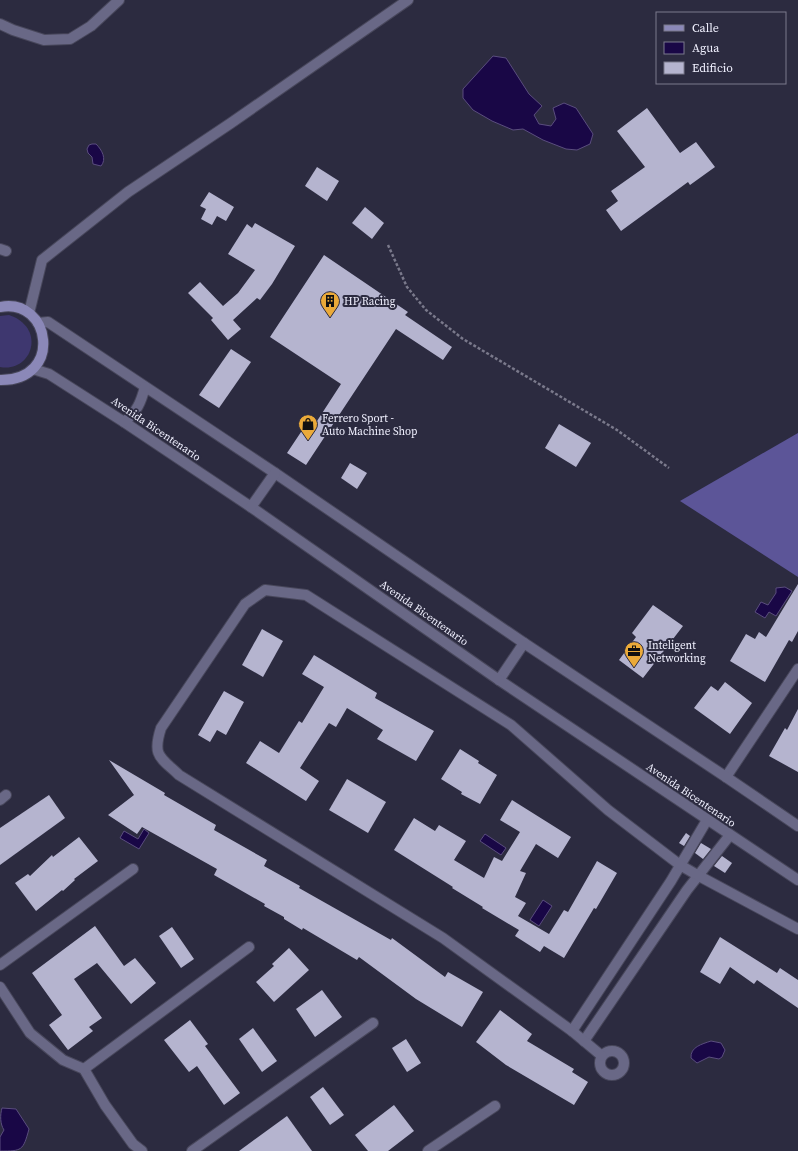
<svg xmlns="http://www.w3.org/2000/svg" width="798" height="1151" font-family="'Source Serif 4',serif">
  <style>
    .green { fill: #3e376f }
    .forest { fill: #5c5598 }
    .water { fill: #190746; stroke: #5a4d7e }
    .building { fill: #b5b4cf }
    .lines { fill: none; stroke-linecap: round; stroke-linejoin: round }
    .service-casing { stroke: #48475b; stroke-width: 12 }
    .minor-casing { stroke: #48475b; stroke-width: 12 }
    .tertiary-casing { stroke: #48475b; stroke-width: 12 }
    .secondary-casing { stroke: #48475b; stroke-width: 12 }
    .path { stroke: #7a798b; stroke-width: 2.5; stroke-dasharray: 3 2; stroke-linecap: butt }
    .service { stroke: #696886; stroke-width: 10 }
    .minor { stroke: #696886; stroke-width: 10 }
    .tertiary { stroke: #696886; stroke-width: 10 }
    .secondary { stroke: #8b88b8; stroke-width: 10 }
    .labels { text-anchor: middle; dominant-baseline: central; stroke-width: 4; stroke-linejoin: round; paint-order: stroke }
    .poi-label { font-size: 11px; fill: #f1f1ff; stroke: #2c2b40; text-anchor: start }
    .street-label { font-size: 11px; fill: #f1f1ff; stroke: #2c2b40 }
  </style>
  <rect width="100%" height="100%" fill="#2c2b40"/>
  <!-- green -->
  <path class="green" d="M9,315C47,328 32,373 0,367V316Z"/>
  <!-- forest -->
  <path class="forest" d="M798,433V577L680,501Z"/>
  <!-- water -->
  <g class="water">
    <path d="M493,56L506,58L529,94L542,106L534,115L539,124L551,126L556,119L553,108L564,103L576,108L593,134L590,144L577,150L566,149L543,140L523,129L513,130L492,121L473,110L463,98V89Z"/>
    <path d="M92,144H96C102,150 107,159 101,166L93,164L92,157L88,153L87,149L89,145Z"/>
    <path d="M785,587L792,591L776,616L769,612L765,618L755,612L761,602L768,605L776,593V588Z"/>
    <path d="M144,829L149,833L139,849L120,838L124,831L138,839Z"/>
    <path d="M485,834L506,848L501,855L480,841Z"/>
    <path d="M543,900L552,906L539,926L530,920Z"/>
    <path d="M711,1041L721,1043L725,1050L722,1057L719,1059L709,1057L697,1063L691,1058C690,1047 702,1044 711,1041Z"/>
    <path d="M2,1108L16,1109L29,1129C23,1151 22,1151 0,1151V1137L4,1130C0,1124 0,1115 2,1108Z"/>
  </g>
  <!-- building -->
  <g class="building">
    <path d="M647,108L680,153L696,142L715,167L690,185L688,182L621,231L606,210L618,201L611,191L645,167L617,131Z"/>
    <path d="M317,167L339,181L327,201L305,186Z"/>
    <path d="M209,192L234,207L226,221L217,216L212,225L201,219L206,209L200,206Z"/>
    <path d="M365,207L384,223L372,239L352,223Z"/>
    <path d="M255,223L295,246L272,284L260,300L257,298L233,320L241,329L228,340L211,320L213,318L188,293L200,282L223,306L238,293L255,270L228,254L247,224L252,228Z"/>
    <path d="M324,255L408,312L405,315L452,347L443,360L396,329L306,465L287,453L311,417L317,421L341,384L270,337Z"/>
    <path d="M231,349L251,362L219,408L199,395Z"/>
    <path d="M559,424L591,443L576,467L545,448Z"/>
    <path d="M350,463L367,473L357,489L341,478Z"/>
    <path d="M798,584V631L792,642L789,640L765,682L730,661L746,634L755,639L759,632L766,637Z"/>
    <path d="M653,605L683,626L643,678L619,660L636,637L632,633Z"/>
    <path d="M262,629L283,641L263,677L242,665Z"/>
    <path d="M314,655L377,693L375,698L434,731L416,761L377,739L383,730L347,708L336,727L329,723L300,768L319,781L306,801L246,763L260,741L279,753L299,721L302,723L324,687L302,674Z"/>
    <path d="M725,682L752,703L730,734L694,708L711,686L718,691Z"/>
    <path d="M224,691L244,702L226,735L217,730L210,742L198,735Z"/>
    <path d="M798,709V772L769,756L785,728L787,730Z"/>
    <path d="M460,749L479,761L478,763L497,775L480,804L461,794L462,792L441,779Z"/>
    <path d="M109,760L165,793L164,795L216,825L214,830L267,860L264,866L300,886L299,888L391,940L392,938L445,977L448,972L483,992L462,1027L416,999L359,957L357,960L303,928L302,930L284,919V917L264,906L265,904L214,875L217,869L142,827L137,834L108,815L134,795Z"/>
    <path d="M347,779L386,802L368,833L329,810Z"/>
    <path d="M49,795L65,818L0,865V828Z"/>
    <path d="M512,800L571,837L558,858L536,844L520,871L526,873L515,897L526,903L518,916L549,934L564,910L568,912L597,861L617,873L596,909L594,908L564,958L544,946L540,952L515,936L519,930L482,908L483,907L452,888L453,887L394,850L414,818L435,831L439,825L466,841L454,860L484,878L494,857L502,861L520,832L500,820Z"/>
    <path d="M686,833L690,836L684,846L679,843Z"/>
    <path d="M79,837L98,861L74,879L75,880L63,891L62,890L36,911L15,883L28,874L30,876L52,855L53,857Z"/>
    <path d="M701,843L711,849L703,859L695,853Z"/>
    <path d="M722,856L732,863L725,873L714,866Z"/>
    <path d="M95,926L124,966L135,958L156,983L131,1004L97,963L74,979L102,1018L89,1027L93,1031L68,1050L49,1025L62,1015L32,973Z"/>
    <path d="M172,927L194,959L181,968L159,936Z"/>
    <path d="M720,937L777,973L780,968L798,980V1008L757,980L754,984L730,967L720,984L700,972Z"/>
    <path d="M289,948L309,970L274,1002L256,982L274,966L272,964Z"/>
    <path d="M322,990L342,1017L315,1037L296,1009Z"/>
    <path d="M500,1010L532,1034L527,1041L574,1069L572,1072L588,1082L574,1105L506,1065L476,1042Z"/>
    <path d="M190,1020L208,1044L205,1046L240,1093L224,1105L197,1066L189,1072L164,1040Z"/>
    <path d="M253,1028L277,1061L262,1072L239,1039Z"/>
    <path d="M406,1039L421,1063L407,1072L392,1048Z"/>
    <path d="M323,1087L344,1115L330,1125L310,1097Z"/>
    <path d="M394,1105L414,1131L388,1151H368L355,1135Z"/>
    <path d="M287,1116L312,1151H239Z"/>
  </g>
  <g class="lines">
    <defs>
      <path id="service" d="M499,680L524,643"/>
      <g id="minor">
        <path d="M0,24L13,30L44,40L70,39L91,26L119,0"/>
        <path d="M0,249L6,251"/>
        <path d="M29,313L42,260L128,192L231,123L408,0"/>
        <path d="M726,777L798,669"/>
        <path d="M0,800L6,795"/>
        <path d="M0,965L133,869"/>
        <path d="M0,987L30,1033L63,1060L84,1069L105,1105L133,1144L142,1151"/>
        <path d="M572,1031L671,881L707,820"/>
        <path d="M584,1041L687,890L730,835"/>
        <circle cx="612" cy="1063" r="12"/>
        <path d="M602,1056L572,1031L443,938L179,775C160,757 152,756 161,728L245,604L265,590L306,595L511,725L608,810L680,865L699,876L798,929"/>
        <path d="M84,1069L249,947"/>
        <path d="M192,1151L373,1023"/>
        <path d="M428,1151L495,1106"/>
      </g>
      <g id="tertiary">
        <path d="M38,323L48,322L275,473L524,643L726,777L798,826"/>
        <path d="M33,369L49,374L124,422L251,507L499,680L798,880"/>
        <path d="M124,422C137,412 141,402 145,387"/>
        <path d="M251,507L275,473"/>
      </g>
      <path id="secondary" d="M0,307C51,297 64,381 0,380"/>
    </defs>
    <!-- service casing -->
    <use href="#service" class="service-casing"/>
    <!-- minor casing -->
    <use href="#minor" class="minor-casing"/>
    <!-- tertiary casing -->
    <use href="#tertiary" class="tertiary-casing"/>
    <!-- secondary casing -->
    <use href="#secondary" class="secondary-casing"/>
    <!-- path -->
    <path class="path" d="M388,245L407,287L426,310L463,339L617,430L669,468"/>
    <!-- service -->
    <use href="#service" class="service"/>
    <!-- minor -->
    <use href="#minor" class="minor"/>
    <!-- tertiary -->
    <use href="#tertiary" class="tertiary"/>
    <!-- secondary -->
    <use href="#secondary" class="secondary"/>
  </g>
  <!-- icons -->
  <defs>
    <symbol id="building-pin" viewBox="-11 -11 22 30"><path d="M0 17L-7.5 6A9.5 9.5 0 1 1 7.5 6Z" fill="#ebaa39" stroke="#2c2b40"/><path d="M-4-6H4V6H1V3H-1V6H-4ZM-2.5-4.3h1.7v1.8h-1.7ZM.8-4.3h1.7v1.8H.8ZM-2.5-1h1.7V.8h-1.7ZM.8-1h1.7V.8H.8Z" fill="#111"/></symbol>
    <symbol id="shop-pin" viewBox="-11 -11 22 30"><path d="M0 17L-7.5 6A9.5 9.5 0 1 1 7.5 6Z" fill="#ebaa39" stroke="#2c2b40"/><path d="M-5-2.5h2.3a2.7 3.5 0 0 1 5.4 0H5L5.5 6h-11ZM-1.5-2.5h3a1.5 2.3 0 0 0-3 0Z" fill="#111"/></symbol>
    <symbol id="office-pin" viewBox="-11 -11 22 30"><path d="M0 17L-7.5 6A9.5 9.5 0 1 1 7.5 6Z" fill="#ebaa39" stroke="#2c2b40"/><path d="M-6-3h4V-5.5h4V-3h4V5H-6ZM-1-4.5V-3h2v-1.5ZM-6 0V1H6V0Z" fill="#111"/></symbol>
  </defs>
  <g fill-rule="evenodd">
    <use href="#building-pin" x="319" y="290" width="22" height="30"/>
    <use href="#shop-pin" x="297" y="413" width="22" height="30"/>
    <use href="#office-pin" x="623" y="640" width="22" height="30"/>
  </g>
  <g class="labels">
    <!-- poi labels -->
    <g class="poi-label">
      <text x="344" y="301">HP Racing</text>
      <text x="322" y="418">Ferrero Sport -<tspan x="322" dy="13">Auto Machine Shop</tspan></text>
      <text x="648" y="645">Inteligent<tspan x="648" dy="13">Networking</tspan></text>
    </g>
    <!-- street labels -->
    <g class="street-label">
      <text transform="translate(156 429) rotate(34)">Avenida Bicentenario</text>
      <text transform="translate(424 613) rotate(35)">Avenida Bicentenario</text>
      <text transform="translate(691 795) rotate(34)">Avenida Bicentenario</text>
    </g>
  </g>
  <!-- legend -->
  <rect x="656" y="12" width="130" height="72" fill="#2c2b40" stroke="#7b7a8c"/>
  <rect x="664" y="25" width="20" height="6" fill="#8b88b8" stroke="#7b7a8c"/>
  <text x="692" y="32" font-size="12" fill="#f1f1ff">Calle</text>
  <rect x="664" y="42" width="20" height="12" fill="#190746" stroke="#7b7a8c"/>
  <text x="692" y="52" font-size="12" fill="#f1f1ff">Agua</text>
  <rect x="664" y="62" width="20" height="12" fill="#b5b4cf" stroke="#7b7a8c"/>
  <text x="692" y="72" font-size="12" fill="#f1f1ff">Edificio</text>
</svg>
